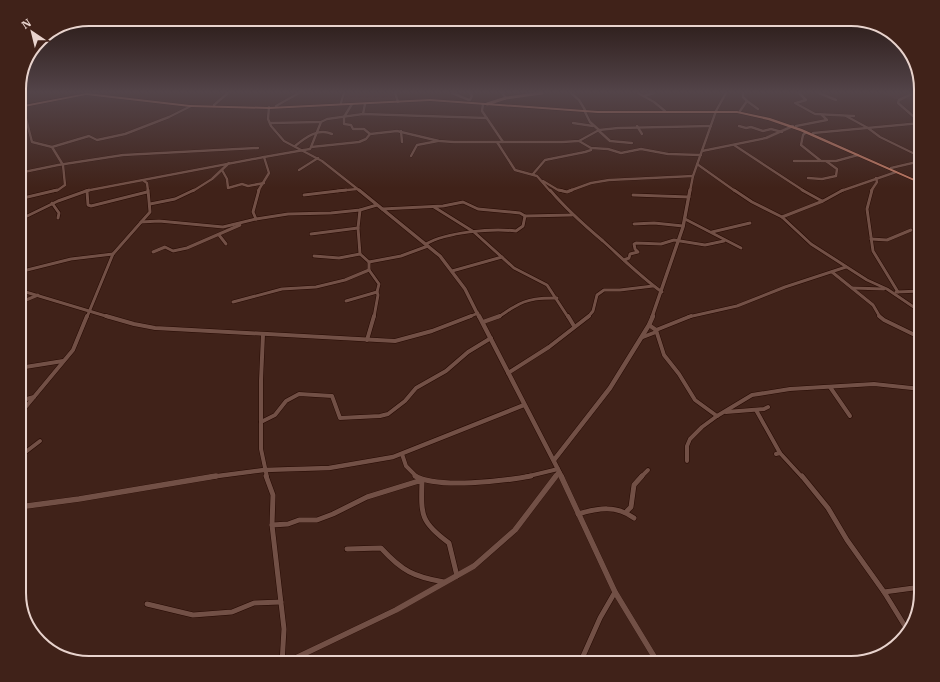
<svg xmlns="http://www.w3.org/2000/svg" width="940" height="682" font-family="'IBM Plex Serif',serif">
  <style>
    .built { fill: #4e291f }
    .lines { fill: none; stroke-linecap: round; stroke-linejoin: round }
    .minor-far3-casing { stroke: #260a03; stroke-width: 3 }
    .minor-far2-casing { stroke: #260a03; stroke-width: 4 }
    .minor-far1-casing { stroke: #260a03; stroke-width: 5 }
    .minor-casing { stroke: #260a03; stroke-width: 6 }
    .tertiary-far3-casing { stroke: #260a03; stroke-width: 3 }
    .tertiary-far2-casing { stroke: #260a03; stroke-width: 4.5 }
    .tertiary-far1-casing { stroke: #260a03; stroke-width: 5.5 }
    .tertiary-casing { stroke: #260a03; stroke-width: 6 }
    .secondary-casing { stroke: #260a03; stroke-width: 3.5 }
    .primary-casing { stroke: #260a03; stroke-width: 1 }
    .minor-far3 { stroke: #725046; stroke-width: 2.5 }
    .minor-far2 { stroke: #725046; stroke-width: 3 }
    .minor-far1 { stroke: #725046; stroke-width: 4 }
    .minor { stroke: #725046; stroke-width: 5 }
    .tertiary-far3 { stroke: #725046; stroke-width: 2.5 }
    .tertiary-far2 { stroke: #725046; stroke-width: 3.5 }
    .tertiary-far1 { stroke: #725046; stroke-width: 4.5 }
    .tertiary { stroke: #725046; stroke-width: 5.5 }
    .secondary { stroke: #986454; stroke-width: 3 }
    .primary { fill: #bd7862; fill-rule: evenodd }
    .rim { fill: none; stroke: #e8d3cd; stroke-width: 2 }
  </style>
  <rect width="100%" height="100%" fill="#402219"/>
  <!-- built -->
  <g class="built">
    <path d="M345,93H393L397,100L343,103Z"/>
    <path d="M881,93H921V98L912,100L896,99Z"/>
  </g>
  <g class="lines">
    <defs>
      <g id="minor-far3">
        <path d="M395,93L398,102"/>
        <path d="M452,93L469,100"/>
        <path d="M470,93L472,96L470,100"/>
        <path d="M502,93L506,98"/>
        <path d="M571,93L579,100L585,110"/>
        <path d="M638,93L654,102L665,111"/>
        <path d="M819,93L836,100"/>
        <path d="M914,93L899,100L898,103L921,123"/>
        <path d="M644,96L654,93"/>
        <path d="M747,101L758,109"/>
        <path d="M795,103L815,114L854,116"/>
        <path d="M796,103L806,100L799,93"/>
        <path d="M352,104L344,117V124L351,125L353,129H364L370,134"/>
        <path d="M483,104L482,111L503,142"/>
        <path d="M214,105L228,93"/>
        <path d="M276,106L299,93"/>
        <path d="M20,107L24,123L27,124"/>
        <path d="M23,107L32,142L52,147L63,165L65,185L58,190L53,191"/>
        <path d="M716,111L726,93"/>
        <path d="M740,111L747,101L743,97V93"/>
        <path d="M585,112L590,122L599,130"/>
        <path d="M363,114L365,104"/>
        <path d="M846,116L868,128L880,137L921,157"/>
        <path d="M270,123L321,122L327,119L363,114L487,118"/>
        <path d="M573,123L593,126"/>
        <path d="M637,126L642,134"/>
        <path d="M739,126L746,128L751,127L763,131L771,129L782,132"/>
        <path d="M796,126L827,120L822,115"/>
        <path d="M598,130L610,141L632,143"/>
        <path d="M401,131L402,142"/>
        <path d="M806,132L803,135L801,145L821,161H836L858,155"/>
        <path d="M813,133L921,123"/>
        <path d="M579,141L591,148L608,149L621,153L641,149L668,154L701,155"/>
        <path d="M497,142L515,170L537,176L550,191"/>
        <path d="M734,145L804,191"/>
        <path d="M295,146C306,137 318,128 332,134"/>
        <path d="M52,147L89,136L97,140L125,134L169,117L191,106"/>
        <path d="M311,147L321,122"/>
        <path d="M304,150L310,149L311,147L359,142L366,139L370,134L397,131L439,141L454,142H562L579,141L599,130L618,128L711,126"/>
        <path d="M702,151L766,138L793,126"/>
        <path d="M411,156L417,145L438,141"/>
        <path d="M794,161H820"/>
        <path d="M697,164L735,191"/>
        <path d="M891,168L921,161"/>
        <path d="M222,170L227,179L228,188L242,184L248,186L264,183"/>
        <path d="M299,170L318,158"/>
        <path d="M19,173L58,165L123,155L258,148"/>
        <path d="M533,174L545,160L585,152L591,150V148"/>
        <path d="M808,178L822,179L836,176L837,169L826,161"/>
        <path d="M144,181L147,183L148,191"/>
        <path d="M543,181L558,190L563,191"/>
        <path d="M85,191L264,157L269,173L258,191"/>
        <path d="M193,191L212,179L229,163"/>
        <path d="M337,191L357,189"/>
        <path d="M569,191L591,183L609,180L693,176"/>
        <path d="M841,191L896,172"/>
        <path d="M871,191L877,182L876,178"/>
      </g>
      <g id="minor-far2">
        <path d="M550,190C566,209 584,225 603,241C623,259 641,277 662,292"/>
        <path d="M559,190L567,192L572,190"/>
        <path d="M734,190L752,202L782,217L811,244L867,280L887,289L921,312"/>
        <path d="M802,190L822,201"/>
        <path d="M872,190L867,209L873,251L898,292"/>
        <path d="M87,191L88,205L91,206L147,192"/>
        <path d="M304,195L346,190"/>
        <path d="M633,195L689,197"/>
        <path d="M19,199L57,190"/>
        <path d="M52,203L59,213L58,218"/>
        <path d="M150,204L175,199L194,190"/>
        <path d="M434,207L474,232L514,268L547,285L568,317"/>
        <path d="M382,209L443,206L463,202L478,209L520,213L525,216L572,215"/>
        <path d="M360,210L358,228L360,254L369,262L401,256L428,246"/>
        <path d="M782,217L823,201L843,190"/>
        <path d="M256,219L253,212L259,190"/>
        <path d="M685,219L741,248"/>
        <path d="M19,220L58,201L89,190"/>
        <path d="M141,222L159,221L223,227L256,219L288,214L331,213L360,210L377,205"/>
        <path d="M634,224L654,223L683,226"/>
        <path d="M712,232L750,223"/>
        <path d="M311,234L358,228"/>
        <path d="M219,235L226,244"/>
        <path d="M871,239L887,240L911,230"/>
        <path d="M426,244C447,232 492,228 516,231L523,226L525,216"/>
        <path d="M153,252L165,247L173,251L187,248L240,225"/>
        <path d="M314,256L339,258L360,254"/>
        <path d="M624,260L629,258L630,254L638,252L635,249L634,244L636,243L661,244L674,240L705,245L724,241"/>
        <path d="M452,271L502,257"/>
        <path d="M19,272L71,259L113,254"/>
        <path d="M832,272L873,305L880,317"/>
        <path d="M853,288L884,289"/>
        <path d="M19,290L109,317"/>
        <path d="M896,292L921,291"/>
        <path d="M346,301L377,292L379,284L369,270V262"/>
        <path d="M233,302L282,289L316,287L345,280L369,270"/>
        <path d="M19,303L38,295"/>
        <path d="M87,317L113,254L150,212L148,190"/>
        <path d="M374,317L378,295L377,292"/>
        <path d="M469,317L478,313"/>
        <path d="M498,317C504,314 508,310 514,307C528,298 542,298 557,298"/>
        <path d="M588,317L593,311L597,295L604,290H620L653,286"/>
        <path d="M688,317L737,306L785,287L846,267"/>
      </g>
      <g id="minor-far1">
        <path d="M106,316L134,324L155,328L395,341L432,331L471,316"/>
        <path d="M568,316L574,326"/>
        <path d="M879,316L884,320L921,338"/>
        <path d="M483,322L500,316"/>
        <path d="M649,325L656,330L664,355L679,374L695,400L717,416"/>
        <path d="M656,330L691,316"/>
        <path d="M263,335L261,380V449L267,477"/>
        <path d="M643,337L656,332"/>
        <path d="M367,340L374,316"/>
        <path d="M19,368L63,361"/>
        <path d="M508,373L549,347L589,316"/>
        <path d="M830,387L850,416"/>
        <path d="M19,401L34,397"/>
        <path d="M756,410L780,453L776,454"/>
        <path d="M726,412L764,409L768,407"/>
        <path d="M19,415L73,350L87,316"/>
        <path d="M261,422L275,415L286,401L299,394L332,396L340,418L380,416L388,414L405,401L416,388L446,371L468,352L491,338"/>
        <path d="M780,453L802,477"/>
        <path d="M402,454L406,466L417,477"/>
        <path d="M19,457L40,441"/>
        <path d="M687,461V446L690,439L702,427L717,416L752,395L790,389L874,384L921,389"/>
        <path d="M525,477L558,469"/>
        <path d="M641,477L648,470"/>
      </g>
      <g id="minor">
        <path d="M266,476L273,495L272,525L284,629L282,663"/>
        <path d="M415,476C438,489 504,481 531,476"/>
        <path d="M802,476L828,508L847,540L884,592"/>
        <path d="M627,511L631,507L634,485L642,476"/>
        <path d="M578,514C599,508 616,505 634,518"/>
        <path d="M272,525L288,524L299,520H317L333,514L367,497L422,480C421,515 420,522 449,543L457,576"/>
        <path d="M347,549L381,548C402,571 414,577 444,582"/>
        <path d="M921,565L917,566L916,570L921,580"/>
        <path d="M147,604L193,615L232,612L254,603L281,602"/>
        <path d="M908,631L884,592L921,587"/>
        <path d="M580,663L600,618L615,592"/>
      </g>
      <g id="tertiary-far3">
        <path d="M341,103L344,93"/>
        <path d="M269,107L268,119L271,126L284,141L322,161L360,191"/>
        <path d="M264,157L304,150"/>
        <path d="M690,191L693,176L716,111"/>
      </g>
      <g id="tertiary-far2">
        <path d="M359,190L440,256L465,289L479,317"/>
        <path d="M652,317L683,227L690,190"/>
      </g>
      <g id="tertiary-far1">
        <path d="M479,316L562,477"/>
        <path d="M554,460L610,388L649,325L653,316"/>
        <path d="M210,477L264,470L329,468L393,457L524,405"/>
        <path d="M555,477L559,472"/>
      </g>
      <g id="tertiary">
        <path d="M561,476L615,592L658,663"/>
        <path d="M19,507L79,499L216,476"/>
        <path d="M285,663L396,610L474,566L515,530L556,476"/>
      </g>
      <path id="secondary" d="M487,104L506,98L542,93"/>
      <path id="primary" d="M87,93L190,105L269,107L430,99L598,111H737L770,118L802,129L921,182V184L800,131L768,120L737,113H598L430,101L269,109L190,107L86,95L19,108V106Z"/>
    </defs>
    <!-- minor-far3 casing -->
    <use href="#minor-far3" class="minor-far3-casing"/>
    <!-- minor-far2 casing -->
    <use href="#minor-far2" class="minor-far2-casing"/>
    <!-- minor-far1 casing -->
    <use href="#minor-far1" class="minor-far1-casing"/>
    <!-- minor casing -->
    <use href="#minor" class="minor-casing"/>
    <!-- tertiary-far3 casing -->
    <use href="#tertiary-far3" class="tertiary-far3-casing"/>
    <!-- tertiary-far2 casing -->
    <use href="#tertiary-far2" class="tertiary-far2-casing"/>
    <!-- tertiary-far1 casing -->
    <use href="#tertiary-far1" class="tertiary-far1-casing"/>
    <!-- tertiary casing -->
    <use href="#tertiary" class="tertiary-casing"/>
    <!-- secondary casing -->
    <use href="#secondary" class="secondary-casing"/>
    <!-- primary casing -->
    <use href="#primary" class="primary-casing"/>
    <!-- minor-far3 -->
    <use href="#minor-far3" class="minor-far3"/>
    <!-- minor-far2 -->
    <use href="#minor-far2" class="minor-far2"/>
    <!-- minor-far1 -->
    <use href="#minor-far1" class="minor-far1"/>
    <!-- minor -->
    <use href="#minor" class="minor"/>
    <!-- tertiary-far3 -->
    <use href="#tertiary-far3" class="tertiary-far3"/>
    <!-- tertiary-far2 -->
    <use href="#tertiary-far2" class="tertiary-far2"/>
    <!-- tertiary-far1 -->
    <use href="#tertiary-far1" class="tertiary-far1"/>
    <!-- tertiary -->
    <use href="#tertiary" class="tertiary"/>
    <!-- secondary -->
    <use href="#secondary" class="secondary"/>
    <!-- primary -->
    <use href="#primary" class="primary"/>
  </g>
  <!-- sky -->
  <linearGradient id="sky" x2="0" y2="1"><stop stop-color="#23130e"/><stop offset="0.49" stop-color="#534449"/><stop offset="1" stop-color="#534449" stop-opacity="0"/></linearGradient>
  <rect width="940" height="188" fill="url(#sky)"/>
  <!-- crop -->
  <path d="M0 0H940V682H0ZM89 26H851A63 63 0 0 1 914 89V593A63 63 0 0 1 851 656H89A63 63 0 0 1 26 593V89A63 63 0 0 1 89 26Z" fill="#402219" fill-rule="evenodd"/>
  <path class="rim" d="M89 26H851A63 63 0 0 1 914 89V593A63 63 0 0 1 851 656H89A63 63 0 0 1 26 593V89A63 63 0 0 1 89 26Z"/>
  <!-- north arrow -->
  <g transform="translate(32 32) rotate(325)" stroke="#402219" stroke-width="3" paint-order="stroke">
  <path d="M0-3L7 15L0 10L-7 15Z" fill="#e8d3cd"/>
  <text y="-6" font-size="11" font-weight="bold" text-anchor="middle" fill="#e8d3cd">N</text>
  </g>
</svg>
